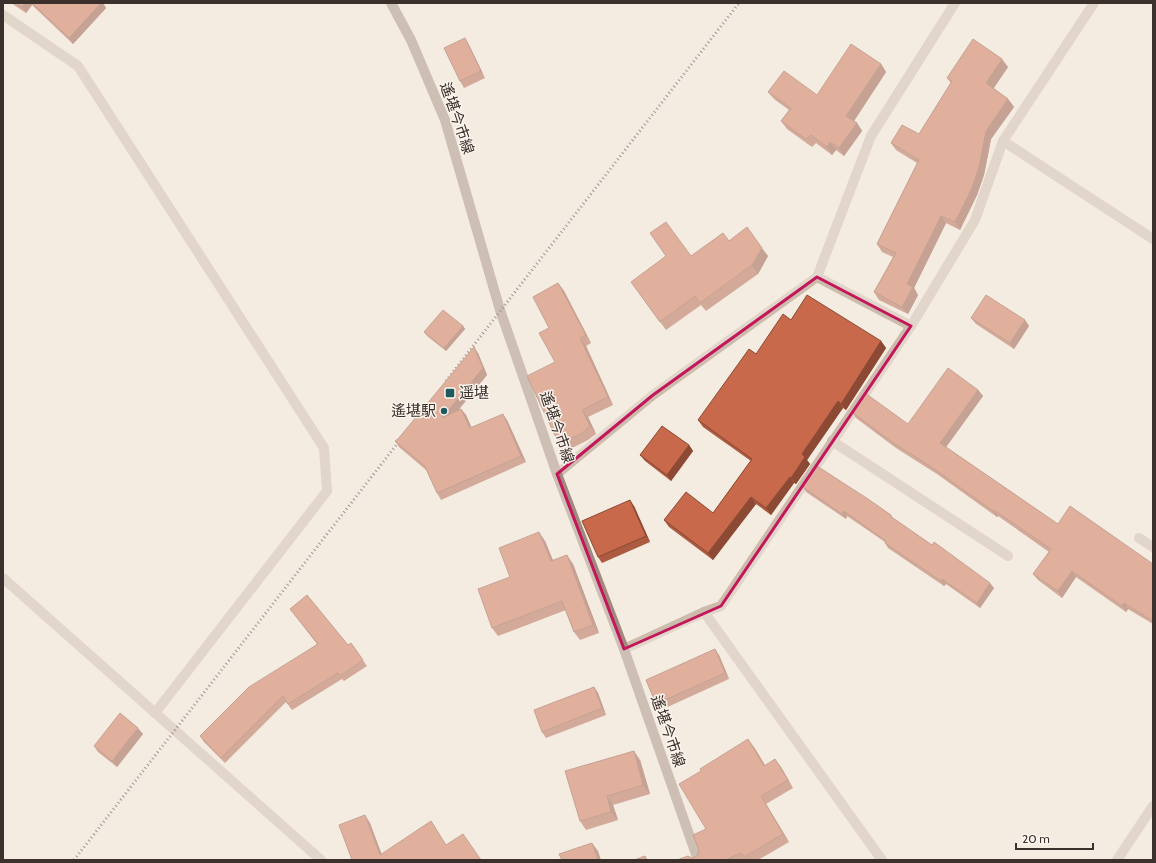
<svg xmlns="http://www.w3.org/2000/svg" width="1156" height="863" font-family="Cabin,'Noto Sans JP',sans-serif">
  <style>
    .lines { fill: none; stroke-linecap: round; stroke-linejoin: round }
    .street { stroke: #cdbbac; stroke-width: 10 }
    .secondary { stroke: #a18a7d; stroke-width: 10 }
    .rail { stroke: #3b302b; stroke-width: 3; stroke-dasharray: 1 3; stroke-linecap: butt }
    .wall { fill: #ac5a40 }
    .shaded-wall { fill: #8c4a34 }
    .building { fill: #c8694b; stroke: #8c4a34 }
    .marked { fill: none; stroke: #c2185b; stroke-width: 3; stroke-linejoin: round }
    .poi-dot { fill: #1f5a5e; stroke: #fbf5ee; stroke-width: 1.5 }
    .labels { text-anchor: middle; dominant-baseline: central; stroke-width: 3; stroke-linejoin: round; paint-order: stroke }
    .street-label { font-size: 15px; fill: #3b302b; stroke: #fbf5ee }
    .poi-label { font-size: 15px; fill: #3b302b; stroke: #fbf5ee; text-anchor: start }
  </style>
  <rect width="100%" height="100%" fill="#f4ebe1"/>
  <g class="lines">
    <!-- street -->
    <g class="street">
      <path d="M3,15L78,66L324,448L327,491L155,713"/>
      <path d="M1003,141L1153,239"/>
      <path d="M817,277L911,326"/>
      <path d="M832,441L1008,556"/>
      <path d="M557,474L653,395L817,277L871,136L955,3"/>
      <path d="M1139,538L1153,547"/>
      <path d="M3,578L321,860"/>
      <path d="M704,612L882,860"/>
      <path d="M624,649L704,612L721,606L911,326L975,220L1003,141L1094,3"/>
      <path d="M1117,860L1153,806"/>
    </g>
    <!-- secondary -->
    <path class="secondary" d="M391,3L411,40L445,120L500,310L557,474L624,649L698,860"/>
    <!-- rail -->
    <g class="rail">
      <path d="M446,381L739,3"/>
      <path d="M74,860L404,435"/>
    </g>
  </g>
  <!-- wall -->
  <g class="wall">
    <path d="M11,3H103L106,8L73,44L32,5L26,13Z"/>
    <path d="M469,45L485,78L464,88L460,81Z"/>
    <path d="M881,64L886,72L854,121L857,123L862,131L844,156L836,150L832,155L816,143L812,147L787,129L781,121L789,110L774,99L768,92L817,95Z"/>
    <path d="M1008,67L993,88L1008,99L1014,107L991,139L984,175L977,195L960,230L946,223L914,288L918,295L908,314L879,300L874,292L893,257L882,252L877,244L917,163L896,150L891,143L919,134L951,83L947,78Z"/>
    <path d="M729,241L768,256L758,274L706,311L701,305L666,330L637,290L691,256Z"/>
    <path d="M558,283L564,291L591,343L586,346L613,405L588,417L596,434L588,440L564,452L559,444L555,362L549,328Z"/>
    <path d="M971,318L1025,320L1029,326L1014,349L976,324Z"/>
    <path d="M791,320L881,341L886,348L846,410L843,408L807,460L810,464L796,484L794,483L771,515L756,504L713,560L669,527L664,520L713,513L751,461L703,427L698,420L756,354Z"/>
    <path d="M463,326L465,329L446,351L427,336L424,332Z"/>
    <path d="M478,353L487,375L458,410L461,409L466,415L471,428L507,420L526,462L441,500L437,493L426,470L399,447L395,441L398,439Z"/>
    <path d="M978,390L983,396L946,447L1058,524L1153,564V624L1128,609L1126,612L1076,577L1062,598L1038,580L1033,574L1049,552L998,516L997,517L937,474L896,448L856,418L852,412L908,424Z"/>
    <path d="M689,445L693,451L671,481L645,461L640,455Z"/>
    <path d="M803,487L891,515L894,519L994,588L980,608L946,584L944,586L888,548L885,543V542L847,516L846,519L806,492Z"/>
    <path d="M634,506L650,542L602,563L598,557Z"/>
    <path d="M545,541L553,561L573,564L599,633L580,640L574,632L566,610L498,636L492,628L510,577Z"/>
    <path d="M290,609L348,645L351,643L367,666L344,681L342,679L292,710L286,702L225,763L204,742L200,736L317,644Z"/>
    <path d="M719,655L729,679L661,710L656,704Z"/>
    <path d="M594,687L598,693L606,715L546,738L542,732Z"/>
    <path d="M143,734L117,767L98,752L94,746Z"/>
    <path d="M754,747L765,765L781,767L793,788L766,804L789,842L758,860H677L692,858L697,856L706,829Z"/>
    <path d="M640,760L650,794L613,805L618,820L586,830L580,821Z"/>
  </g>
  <!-- shaded-wall -->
  <g class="shaded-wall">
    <path d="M25,3H30L32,5L26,13L22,7Z"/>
    <path d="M101,3H103L106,8L73,44L69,38Z"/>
    <path d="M465,38L469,45L485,78L481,71Z"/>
    <path d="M1002,59L1008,67L992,91L986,83Z"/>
    <path d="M881,64L886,72L852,124L846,116Z"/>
    <path d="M1008,99L1014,107L991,139L984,175L977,195L960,230L955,222L986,131Z"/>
    <path d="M857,123L862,131L844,156L839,148Z"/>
    <path d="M830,142L836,150L832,155L827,147Z"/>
    <path d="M941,216L946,223L914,288L918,295L908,314L902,307L907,284Z"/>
    <path d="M762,248L768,256L758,274L752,265Z"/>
    <path d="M558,283L564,291L591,343L586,335Z"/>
    <path d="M1025,320L1029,326L1014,349L1010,343Z"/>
    <path d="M463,326L465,329L446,351L444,348Z"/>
    <path d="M580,338L586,346L613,405L608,397Z"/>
    <path d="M881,341L886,348L846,410L841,404Z"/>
    <path d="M474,347L478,353L487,375L447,424L442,418Z"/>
    <path d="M978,390L983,396L944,450L940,443Z"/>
    <path d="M838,401L843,408L807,460L810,464L796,484L791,478L802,454Z"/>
    <path d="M461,409L466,415L475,435L470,428Z"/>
    <path d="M582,410L588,417L596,434L590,426Z"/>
    <path d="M503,414L507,420L526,462L521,456Z"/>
    <path d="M689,445L693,451L671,481L667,475Z"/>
    <path d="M790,477L794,483L771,515L766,508Z"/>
    <path d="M751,497L756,504L713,560L708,553Z"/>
    <path d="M630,500L634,506L650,542L646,536Z"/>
    <path d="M994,510L998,516L997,517L993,511Z"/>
    <path d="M844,511L847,516L846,519L842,514Z"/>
    <path d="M539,532L545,541L557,570L551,561Z"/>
    <path d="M567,555L573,564L599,633L593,625Z"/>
    <path d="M1072,571L1076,577L1062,598L1058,591Z"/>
    <path d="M942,579L946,584L944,586L941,581Z"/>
    <path d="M990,583L994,588L980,608L977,603Z"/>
    <path d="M1124,603L1128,609L1126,612L1122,606Z"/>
    <path d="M715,649L719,655L729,679L725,673Z"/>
    <path d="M594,687L598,693L606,715L602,708Z"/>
    <path d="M138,728L143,734L117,767L112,761Z"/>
    <path d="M748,739L754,747L770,774L764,766Z"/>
    <path d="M634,751L640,760L650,794L643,785Z"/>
    <path d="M775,759L781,767L793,788L788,780Z"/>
    <path d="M607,796L613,805L618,820L611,812Z"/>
    <path d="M761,796L766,804L789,842L783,834Z"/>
    <path d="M365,815L370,823L384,860L380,855Z"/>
    <path d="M592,843L598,851L601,860H598Z"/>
  </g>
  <!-- building -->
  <g class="building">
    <path d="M16,3H25L22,7Z"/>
    <path d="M32,3H101L69,38Z"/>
    <path d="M465,38L481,71L460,81L444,48Z"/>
    <path d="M973,39L1002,59L986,83L1008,99L986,131L979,167L972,188L955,222L941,216L907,284L913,287L902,307L874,292L896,253L877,244L919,160L891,143L902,125L919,134L952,81L947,78Z"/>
    <path d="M851,44L881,64L846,116L857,123L839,148L830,142L827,147L811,135L806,139L781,121L791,108L768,92L784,71L817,95Z"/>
    <path d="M666,222L691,256L723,233L729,241L747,227L762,248L752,265L700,303L695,296L660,322L631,282L666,256L650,233Z"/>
    <path d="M558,283L586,335L580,338L608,397L582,410L590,426L582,433L559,444L527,376L555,362L539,333L549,328L533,297Z"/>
    <path d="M807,295L881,341L841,404L838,401L802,454L805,457L791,478L790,477L766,508L751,497L708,553L664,520L686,492L713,513L752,459L698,420L749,349L756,354L783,314L791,320Z"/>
    <path d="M986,295L1025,320L1010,343L971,318Z"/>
    <path d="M443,310L463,326L444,348L424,332Z"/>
    <path d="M474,347L483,368L442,418L461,409L470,428L503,414L521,456L437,493L425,466L395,441L398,439Z"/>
    <path d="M948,368L978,390L940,443L1058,524L1070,506L1153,564V621L1124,603L1122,606L1072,571L1058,591L1033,574L1051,549L994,510L993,511L933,468L892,442L852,412L865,393L908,424Z"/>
    <path d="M662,426L689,445L667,475L640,455Z"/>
    <path d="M817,466L868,499L891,515L890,516L932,545L934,542L990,583L977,603L942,579L941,581L885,543L886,541L844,511L842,514L803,487Z"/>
    <path d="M630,500L646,536L598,557L582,521Z"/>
    <path d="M539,532L551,561L567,555L593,625L574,632L562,601L492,628L478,589L510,577L499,548Z"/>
    <path d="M307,595L348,645L351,643L363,660L340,676L338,673L288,704L283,696L221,758L200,736L249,687L318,644L290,609Z"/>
    <path d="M715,649L725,673L656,704L646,680Z"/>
    <path d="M594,687L602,708L542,732L534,710Z"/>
    <path d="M120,713L138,728L112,761L94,746Z"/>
    <path d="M748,739L764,766L775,759L788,780L761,796L783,834L744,857L741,853L725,860H677L688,856L692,858L697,856L699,850L693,835L706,829L679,784L701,771L700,769Z"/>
    <path d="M634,751L643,785L607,796L611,812L580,821L565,771Z"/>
    <path d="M365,815L380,855L431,821L446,845L463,834L481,860H352L339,825Z"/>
    <path d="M592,843L598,860H562L559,854Z"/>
    <path d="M645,856L647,860H634Z"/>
  </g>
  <!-- marked area -->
  <path d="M0 0H1156V863H0ZM817,277L911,326L721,606L624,649L557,474L653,395Z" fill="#f4ebe1" fill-opacity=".55" fill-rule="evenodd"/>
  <path class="marked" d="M817,277L911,326L721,606L624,649L557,474L653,395Z"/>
  <!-- markers -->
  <g class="poi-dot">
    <rect x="445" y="388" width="10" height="10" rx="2"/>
    <circle cx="444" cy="411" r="4"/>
  </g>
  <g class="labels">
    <!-- street labels -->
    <g class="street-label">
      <text transform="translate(457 118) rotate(71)">遙堪今市線</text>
      <text transform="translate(557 427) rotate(71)">遙堪今市線</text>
      <text transform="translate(668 731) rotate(71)">遙堪今市線</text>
    </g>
    <!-- poi labels -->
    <g class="poi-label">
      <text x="459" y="393">遥堪</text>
      <text x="436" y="411" text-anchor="end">遙堪駅</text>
    </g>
  </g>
  <!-- border -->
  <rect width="1156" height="863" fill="none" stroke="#3b302b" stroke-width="8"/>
  <!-- scale -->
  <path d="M1016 843v6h77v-6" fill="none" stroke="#3b302b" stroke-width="2"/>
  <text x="1022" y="843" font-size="12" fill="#3b302b" stroke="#fbf5ee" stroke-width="3" paint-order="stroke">20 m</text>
</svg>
